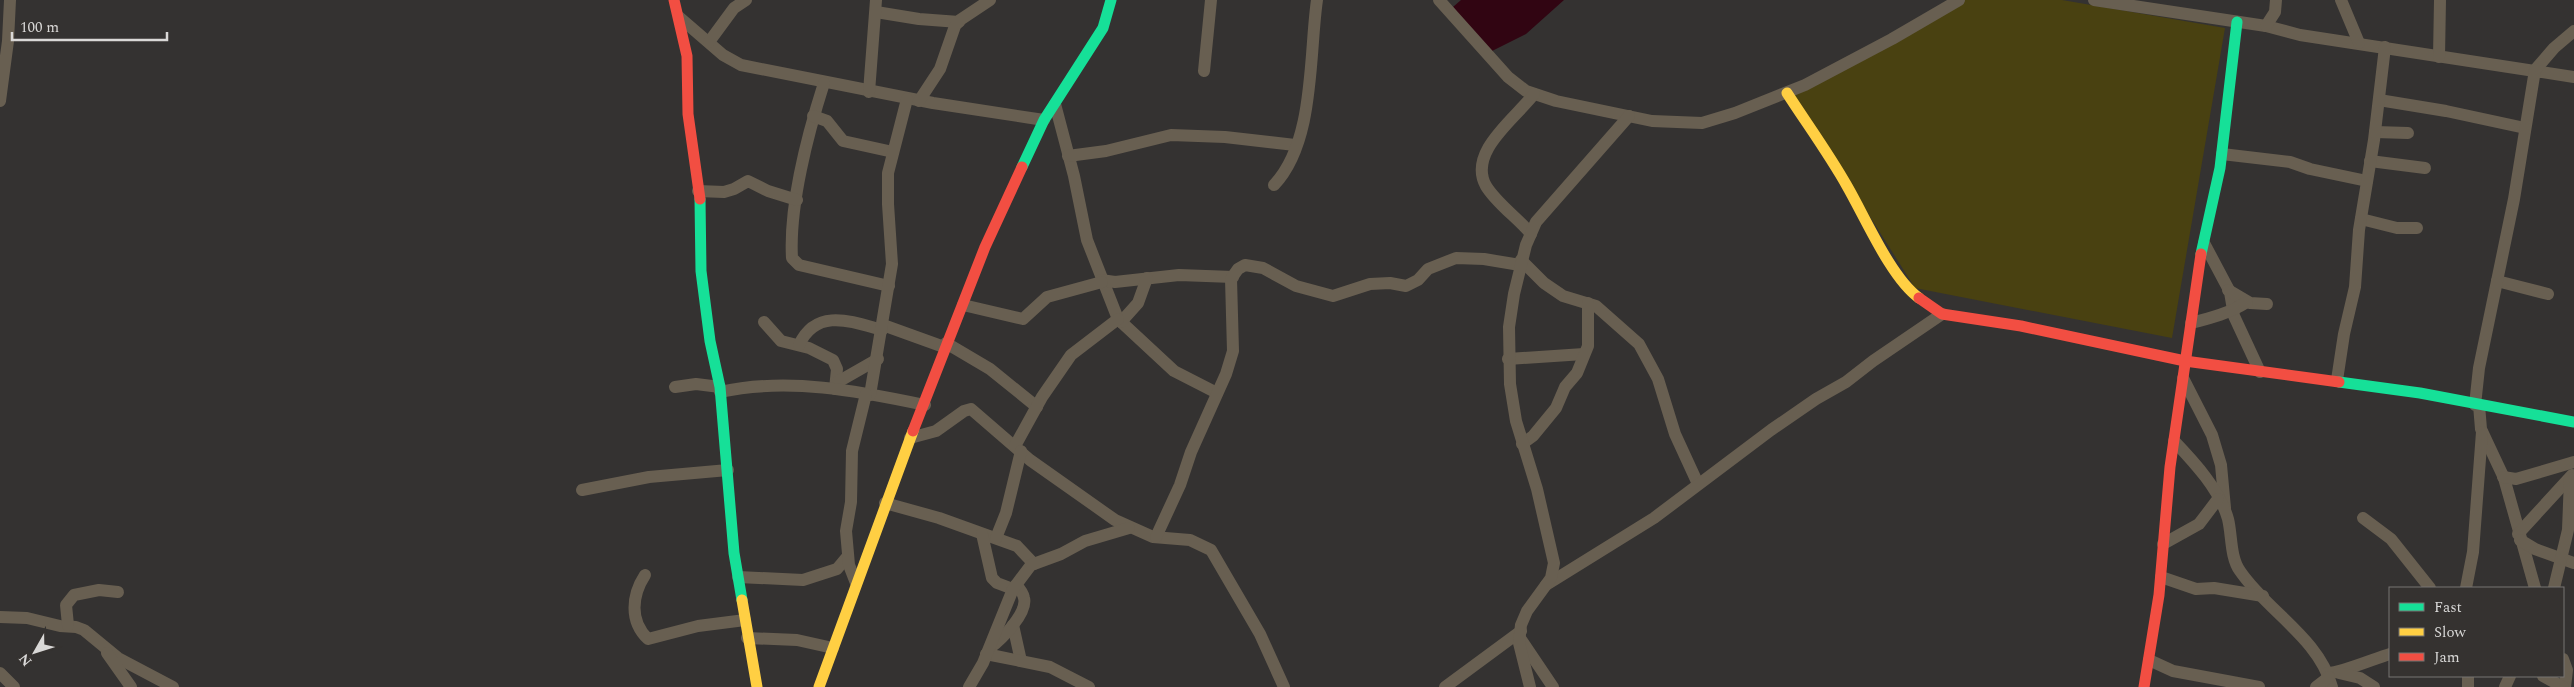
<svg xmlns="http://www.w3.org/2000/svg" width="2574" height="687" font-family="Spectral,serif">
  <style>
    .green { fill: #494111 }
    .water { fill: #310512 }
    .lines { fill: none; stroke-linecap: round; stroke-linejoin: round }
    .street { stroke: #685f51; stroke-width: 12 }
    .fast { stroke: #16e098; stroke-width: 11 }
    .slow { stroke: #ffcf43; stroke-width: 11 }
    .jam { stroke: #f24e42; stroke-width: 11 }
  </style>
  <rect width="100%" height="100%" fill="#343231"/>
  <!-- green -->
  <path class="green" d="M1956,0H2062L2225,28L2172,338L1915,288L1790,90Z"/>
  <!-- water -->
  <path class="water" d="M1461,0H1564L1526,34L1488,53L1453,7Z"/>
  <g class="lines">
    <!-- street -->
    <g class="street">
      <path d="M1439,0L1508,77L1526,91L1556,101L1652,121L1702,123L1735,113L1805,85L1892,39L1959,0"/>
      <path d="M2094,0L2266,26L2300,35L2574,77"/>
      <path d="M2341,0L2359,43"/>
      <path d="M876,12L919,19L959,22"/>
      <path d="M679,17L723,55L741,65L933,103L1044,120"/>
      <path d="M2266,26L2275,12L2276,0"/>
      <path d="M709,42L734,8L746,0"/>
      <path d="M2439,57L2440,0"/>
      <path d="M1204,71L1211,0"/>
      <path d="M824,83C808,133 789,206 792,258L799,265L889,286"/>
      <path d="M869,92L876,0"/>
      <path d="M2379,100L2446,111L2525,128"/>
      <path d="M0,101L8,41L10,0"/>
      <path d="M919,101L940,69L955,26L960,20L990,0"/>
      <path d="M1055,104L1074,176L1087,240L1118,319L1174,371L1217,393"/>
      <path d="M813,116L827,121L843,141L893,152"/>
      <path d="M2375,132L2408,133"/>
      <path d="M2222,154L2290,162L2310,169L2367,181"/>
      <path d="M1068,156L1106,151L1171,135L1225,137L1295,145"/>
      <path d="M2370,161L2425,168"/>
      <path d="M1274,185C1315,142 1309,55 1317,0"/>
      <path d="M698,191L724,192L734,189L748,181L768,191L797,200"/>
      <path d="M2361,219L2397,228H2417"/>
      <path d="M1531,234C1518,218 1497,204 1486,186C1467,152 1516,118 1534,94"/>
      <path d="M2204,243L2230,292L2234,316L2260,372"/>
      <path d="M1521,260L1544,283L1563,296L1596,306L1639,344L1658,379L1675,434L1698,484"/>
      <path d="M1101,280L1115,282L1179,275L1233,277"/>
      <path d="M2497,281L2548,294"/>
      <path d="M2228,290L2250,303L2267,304"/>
      <path d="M963,305L1023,319L1047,297L1102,282"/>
      <path d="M764,322L781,341L809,348L833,360L837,369L835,389"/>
      <path d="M1121,322L1138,303L1147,278"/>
      <path d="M2191,323C2211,318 2230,313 2247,302"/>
      <path d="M883,325L944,347"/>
      <path d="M946,343L990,369L1037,407"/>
      <path d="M799,345C816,308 850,321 882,330"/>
      <path d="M1508,359L1584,354"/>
      <path d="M2183,378L2212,435L2221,465L2225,508"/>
      <path d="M2337,380L2344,334L2355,287L2359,230L2374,140L2385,47"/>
      <path d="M836,383L878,359"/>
      <path d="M675,387L696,384L720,387"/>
      <path d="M720,392C788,377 858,391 925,405"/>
      <path d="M870,395L892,264L888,204V173L907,99"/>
      <path d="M2475,405L2479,368L2514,199L2535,70L2554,48L2574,31"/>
      <path d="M2479,405L2481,429L2504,478L2535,588"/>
      <path d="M910,438L936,431L964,411L971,409L1030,460L1115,520L1153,537L1190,540L1211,550L1260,634L1284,687"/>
      <path d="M2174,441C2194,462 2220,490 2228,519C2232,535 2230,557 2240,571C2267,611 2319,638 2332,687"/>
      <path d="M1522,444L1533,436L1556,408L1565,387L1577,373L1588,346V303"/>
      <path d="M1015,446L1042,397L1071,355L1118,319"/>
      <path d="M2503,477L2516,479L2574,462"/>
      <path d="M582,490L649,477L728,470"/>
      <path d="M885,503L939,518L1017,546L1034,564"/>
      <path d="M2363,518L2391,539L2430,588"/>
      <path d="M982,534L992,578L997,583L1013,589"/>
      <path d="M2518,534L2572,475"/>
      <path d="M1156,537L1180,485L1191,452L1226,374L1233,351L1231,279L1238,269L1245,265L1263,268L1296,286L1333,296L1370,284L1390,283L1406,286L1418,280L1428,269L1456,258L1484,259L1520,265"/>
      <path d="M996,538L1006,513L1021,451"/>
      <path d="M2520,540L2535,549L2574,563"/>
      <path d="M2163,544L2199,524L2218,499"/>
      <path d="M645,575C632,595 629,621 648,639L698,626L745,620"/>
      <path d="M738,577L803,580L837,569L847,557"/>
      <path d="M2161,577L2196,589L2214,588L2263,596"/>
      <path d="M856,583L849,565L846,531L851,502L852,451L866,394"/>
      <path d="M1546,585L1654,518L1771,430L1816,399L1846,382L1873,361L1942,314"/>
      <path d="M2466,588L2473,552L2482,432"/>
      <path d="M2554,588L2568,530L2570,478"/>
      <path d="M0,617L27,618L60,626L76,627L84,630L118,658L173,687"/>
      <path d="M68,625L66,605L74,595L99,590L118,592"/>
      <path d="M1013,625L1021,661"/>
      <path d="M747,638L797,640L833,648"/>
      <path d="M1520,638L1553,687"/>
      <path d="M990,648C1001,640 1028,613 1024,598C1023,593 1019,588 1016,585"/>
      <path d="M107,653L131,687"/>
      <path d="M986,654L1050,667L1089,687"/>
      <path d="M2563,659L2567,670L2565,687"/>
      <path d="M2149,660L2173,671L2259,687"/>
      <path d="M0,673L14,687"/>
      <path d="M2327,673C2338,674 2376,658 2390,654"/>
      <path d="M2339,673L2360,678L2374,687"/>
      <path d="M2468,676V687"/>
      <path d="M2543,676L2563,687"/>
      <path d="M969,687L983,663L1013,589L1031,565L1061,554L1085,541L1129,528"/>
      <path d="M1445,687L1521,631"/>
      <path d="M1530,687L1519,643L1521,625L1527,611L1551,578L1554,563L1537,489L1516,421L1510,384L1509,327L1514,294L1526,245L1536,222L1629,116"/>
      <path d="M2316,687L2329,677"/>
      <path d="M2505,687L2510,676"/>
    </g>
    <!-- fast -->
    <g class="fast">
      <path d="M1022,167L1044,120L1103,28L1111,0"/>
      <path d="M700,199L701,271L710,341L720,387L734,553L742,600"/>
      <path d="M2201,254L2220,168L2237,22"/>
      <path d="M2339,382L2420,393L2574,422"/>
    </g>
    <!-- slow -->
    <g class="slow">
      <path d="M1787,93C1807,124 1829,154 1847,186C1865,217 1891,278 1919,298"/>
      <path d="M742,600L757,687"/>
      <path d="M819,687L913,431"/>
    </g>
    <!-- jam -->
    <g class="jam">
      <path d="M674,0L687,56L688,114L700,199"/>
      <path d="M1919,298L1942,314L2021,326L2185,361L2339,382"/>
      <path d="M913,431L985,247L1022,167"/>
      <path d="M2144,687L2159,595L2170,467L2201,254"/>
    </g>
  </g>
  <!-- legend -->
  <rect x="2389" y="587" width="175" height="90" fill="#353230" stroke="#777473"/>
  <rect x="2399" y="603" width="25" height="8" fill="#16e098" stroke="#777473"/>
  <text x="2434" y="612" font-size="15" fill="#d9d8d7">Fast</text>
  <rect x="2399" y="628" width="25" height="8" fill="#ffcf43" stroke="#777473"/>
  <text x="2434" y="637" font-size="15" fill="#d9d8d7">Slow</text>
  <rect x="2399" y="653" width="25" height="8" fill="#f24e42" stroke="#777473"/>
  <text x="2434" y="662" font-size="15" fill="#d9d8d7">Jam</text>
  <!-- north arrow -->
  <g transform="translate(35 652) rotate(231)" stroke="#353230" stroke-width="4" paint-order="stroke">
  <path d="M0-4L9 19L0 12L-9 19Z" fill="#d9d8d7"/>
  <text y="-8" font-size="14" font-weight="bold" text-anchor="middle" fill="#d9d8d7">N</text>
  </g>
  <!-- scale -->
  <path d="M12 32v8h155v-8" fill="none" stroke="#d9d8d7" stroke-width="2.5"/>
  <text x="20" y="32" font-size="15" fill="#d9d8d7" stroke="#353230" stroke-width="4" paint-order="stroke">100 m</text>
</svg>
